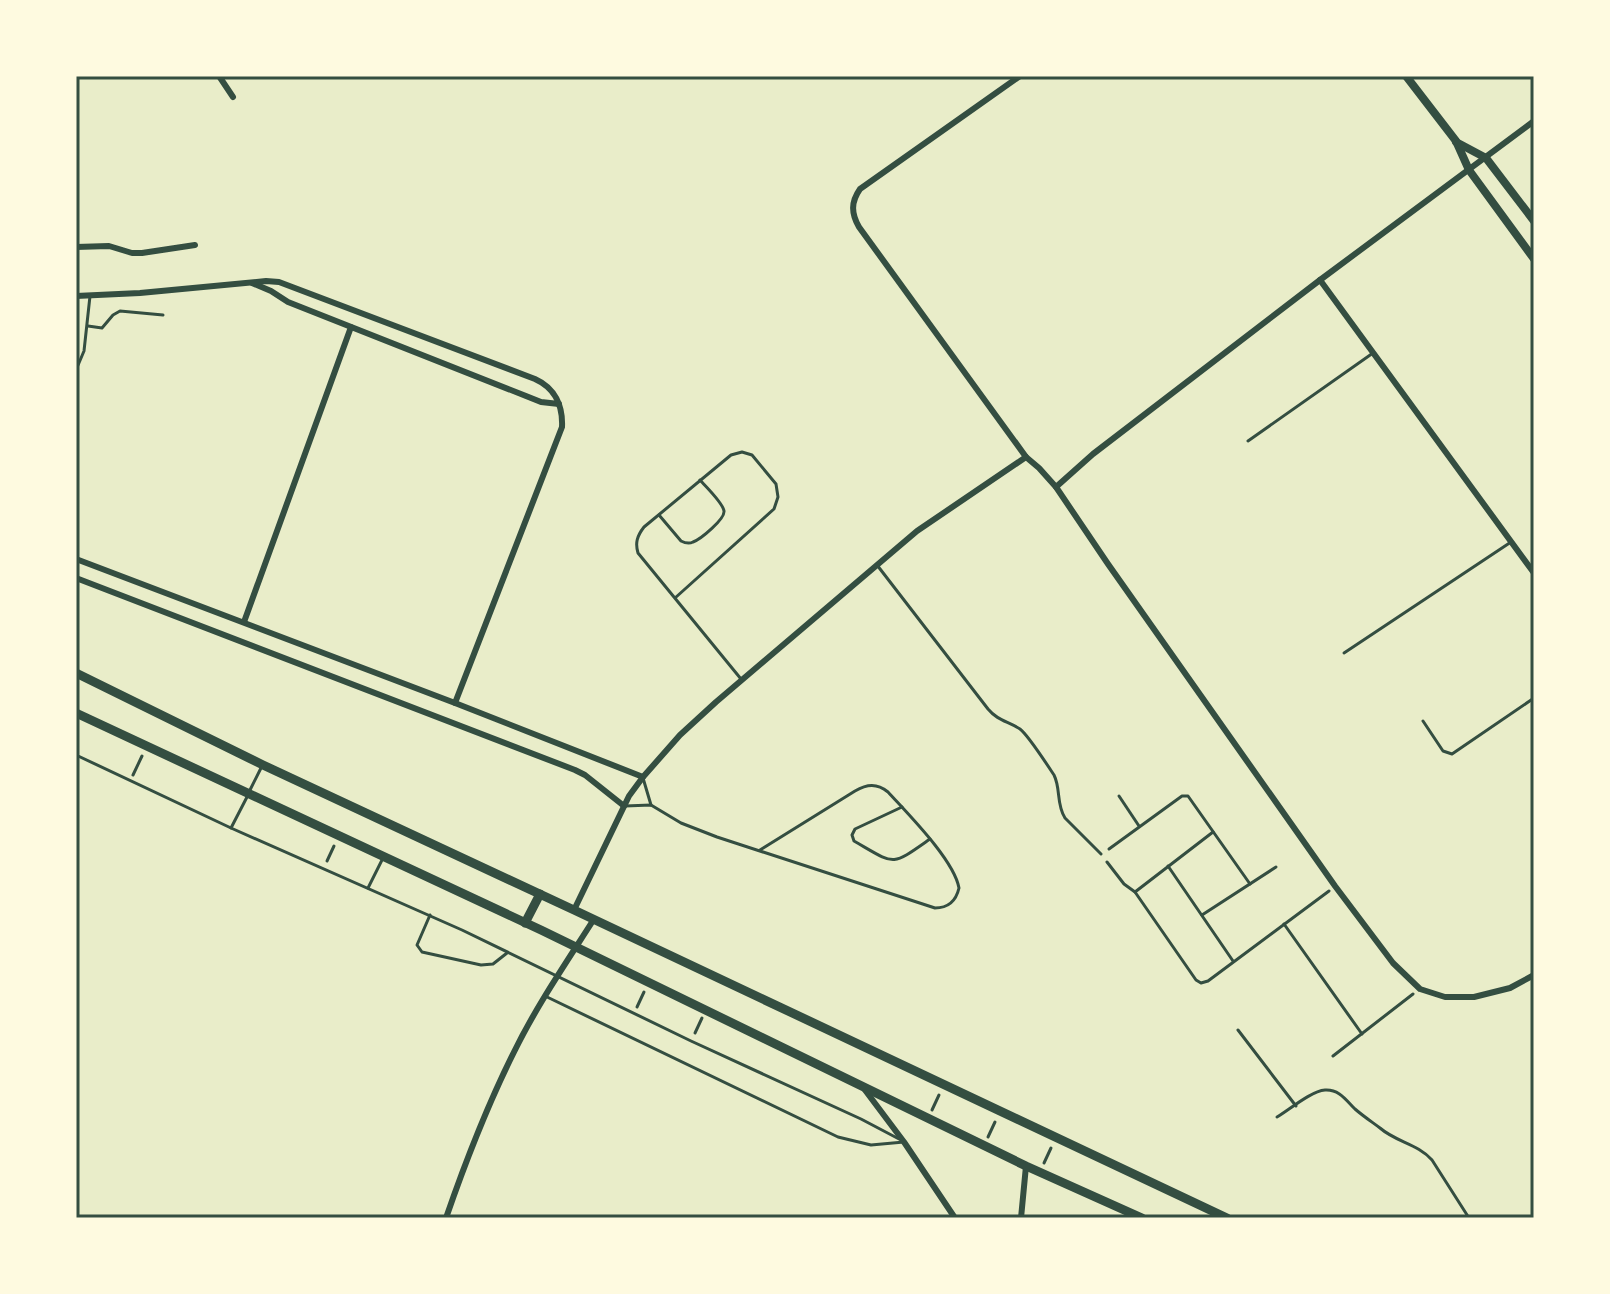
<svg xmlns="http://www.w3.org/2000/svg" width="1610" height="1294" font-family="Ubuntu,sans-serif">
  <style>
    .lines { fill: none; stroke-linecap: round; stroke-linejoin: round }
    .path { stroke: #344e41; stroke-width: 3 }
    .service { stroke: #344e41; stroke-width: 3 }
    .minor { stroke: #344e41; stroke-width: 6 }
    .tertiary { stroke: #344e41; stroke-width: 8 }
    .secondary { stroke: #344e41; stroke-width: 9 }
    .neatline { fill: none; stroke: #344e41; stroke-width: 3 }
  </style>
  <rect width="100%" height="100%" fill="#e9edc9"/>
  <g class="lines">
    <!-- path -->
    <g class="path">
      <path d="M133,775L142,756"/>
      <path d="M1119,796L1139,826"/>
      <path d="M1109,849L1182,796H1188L1250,884"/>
      <path d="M327,861L334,846"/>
      <path d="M1107,862L1124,884L1135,892L1196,980L1201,983L1208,981L1329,891"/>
      <path d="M1168,866L1233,961"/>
      <path d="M1135,892L1213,832"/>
      <path d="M1202,915L1276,867"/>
      <path d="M1284,924L1362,1034"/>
      <path d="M637,1007L644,992"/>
      <path d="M695,1033L702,1018"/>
      <path d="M1333,1056L1413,994"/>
      <path d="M932,1110L939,1095"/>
      <path d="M988,1137L995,1122"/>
      <path d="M1044,1163L1051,1148"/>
    </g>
    <!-- service -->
    <g class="service">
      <path d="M88,326L102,328L113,315L120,311L163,315"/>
      <path d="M76,370L84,351L90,296"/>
      <path d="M1248,441L1373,353"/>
      <path d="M659,515L681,541C685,543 689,544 693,542C701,539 725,519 724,511C723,503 706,487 700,480"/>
      <path d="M877,565L988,709C998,721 1008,721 1020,729C1028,735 1048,766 1054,775C1061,789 1056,804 1065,818L1101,854"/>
      <path d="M675,598L774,509L778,497L776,484L752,455L742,452L731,455L644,527C637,536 635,543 638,553L741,679"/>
      <path d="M1344,653L1511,542"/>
      <path d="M1423,721L1443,751L1452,754L1534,698"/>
      <path d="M76,755L231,828L462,930L691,1041L861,1119L899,1139"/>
      <path d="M643,778L651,805"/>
      <path d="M250,790L261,768"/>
      <path d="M625,806L651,805L681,823L717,837L935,908C948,908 956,901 959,888C954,860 908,814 888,792C877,783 867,784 855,791L760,850"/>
      <path d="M902,807L855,829L852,835L854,841C896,865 890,867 930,839"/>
      <path d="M231,828L247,797"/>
      <path d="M368,888L382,860"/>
      <path d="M430,915L417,945L422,952L481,965L493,964L507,953"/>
      <path d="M545,996L838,1137L871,1145L904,1142"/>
      <path d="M1238,1030L1296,1106"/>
      <path d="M1277,1117C1289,1110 1311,1091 1325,1090C1339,1089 1346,1100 1355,1109C1363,1116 1372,1122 1380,1128C1396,1142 1418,1144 1432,1160L1469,1218"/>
    </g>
    <!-- minor -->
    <g class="minor">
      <path d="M219,76L233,97"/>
      <path d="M1020,76L860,189C851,202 851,213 859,227L1026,457L1039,468L1056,487"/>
      <path d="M1534,121L1320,280L1093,454L1056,487L1108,564L1335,886L1393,963L1420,989L1445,997H1474L1510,988L1534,975"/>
      <path d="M76,247L109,246L132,253H142L195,245"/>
      <path d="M1320,280L1534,573"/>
      <path d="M252,283L271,291L288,302L526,396L541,402L559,404"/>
      <path d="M76,296L140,293L266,281L279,282L535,379C555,388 563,406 562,427L455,703"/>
      <path d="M76,559L455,703L643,777"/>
      <path d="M76,578L575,770L585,775L624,806"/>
      <path d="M244,622L351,327"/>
      <path d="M574,910L629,796L643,777L680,735L716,702L917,531L1026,457"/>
      <path d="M865,1090L904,1142L955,1218"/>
      <path d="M446,1218C465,1163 488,1104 514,1052C537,1005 566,963 594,919"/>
      <path d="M1021,1218L1026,1166"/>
    </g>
    <!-- tertiary -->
    <g class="tertiary">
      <path d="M1406,76L1456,141L1469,170L1534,259"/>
      <path d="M1456,142L1486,158L1534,221"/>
    </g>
    <!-- secondary -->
    <g class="secondary">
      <path d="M76,673L263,765L574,910L1227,1218"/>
      <path d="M76,713L541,930L1026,1166L1142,1218"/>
      <path d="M525,923L540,894"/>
    </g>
  </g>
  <!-- border -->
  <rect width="1610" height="1294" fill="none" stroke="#fefae0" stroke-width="156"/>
  <rect x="78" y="78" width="1454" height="1138" class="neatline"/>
</svg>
